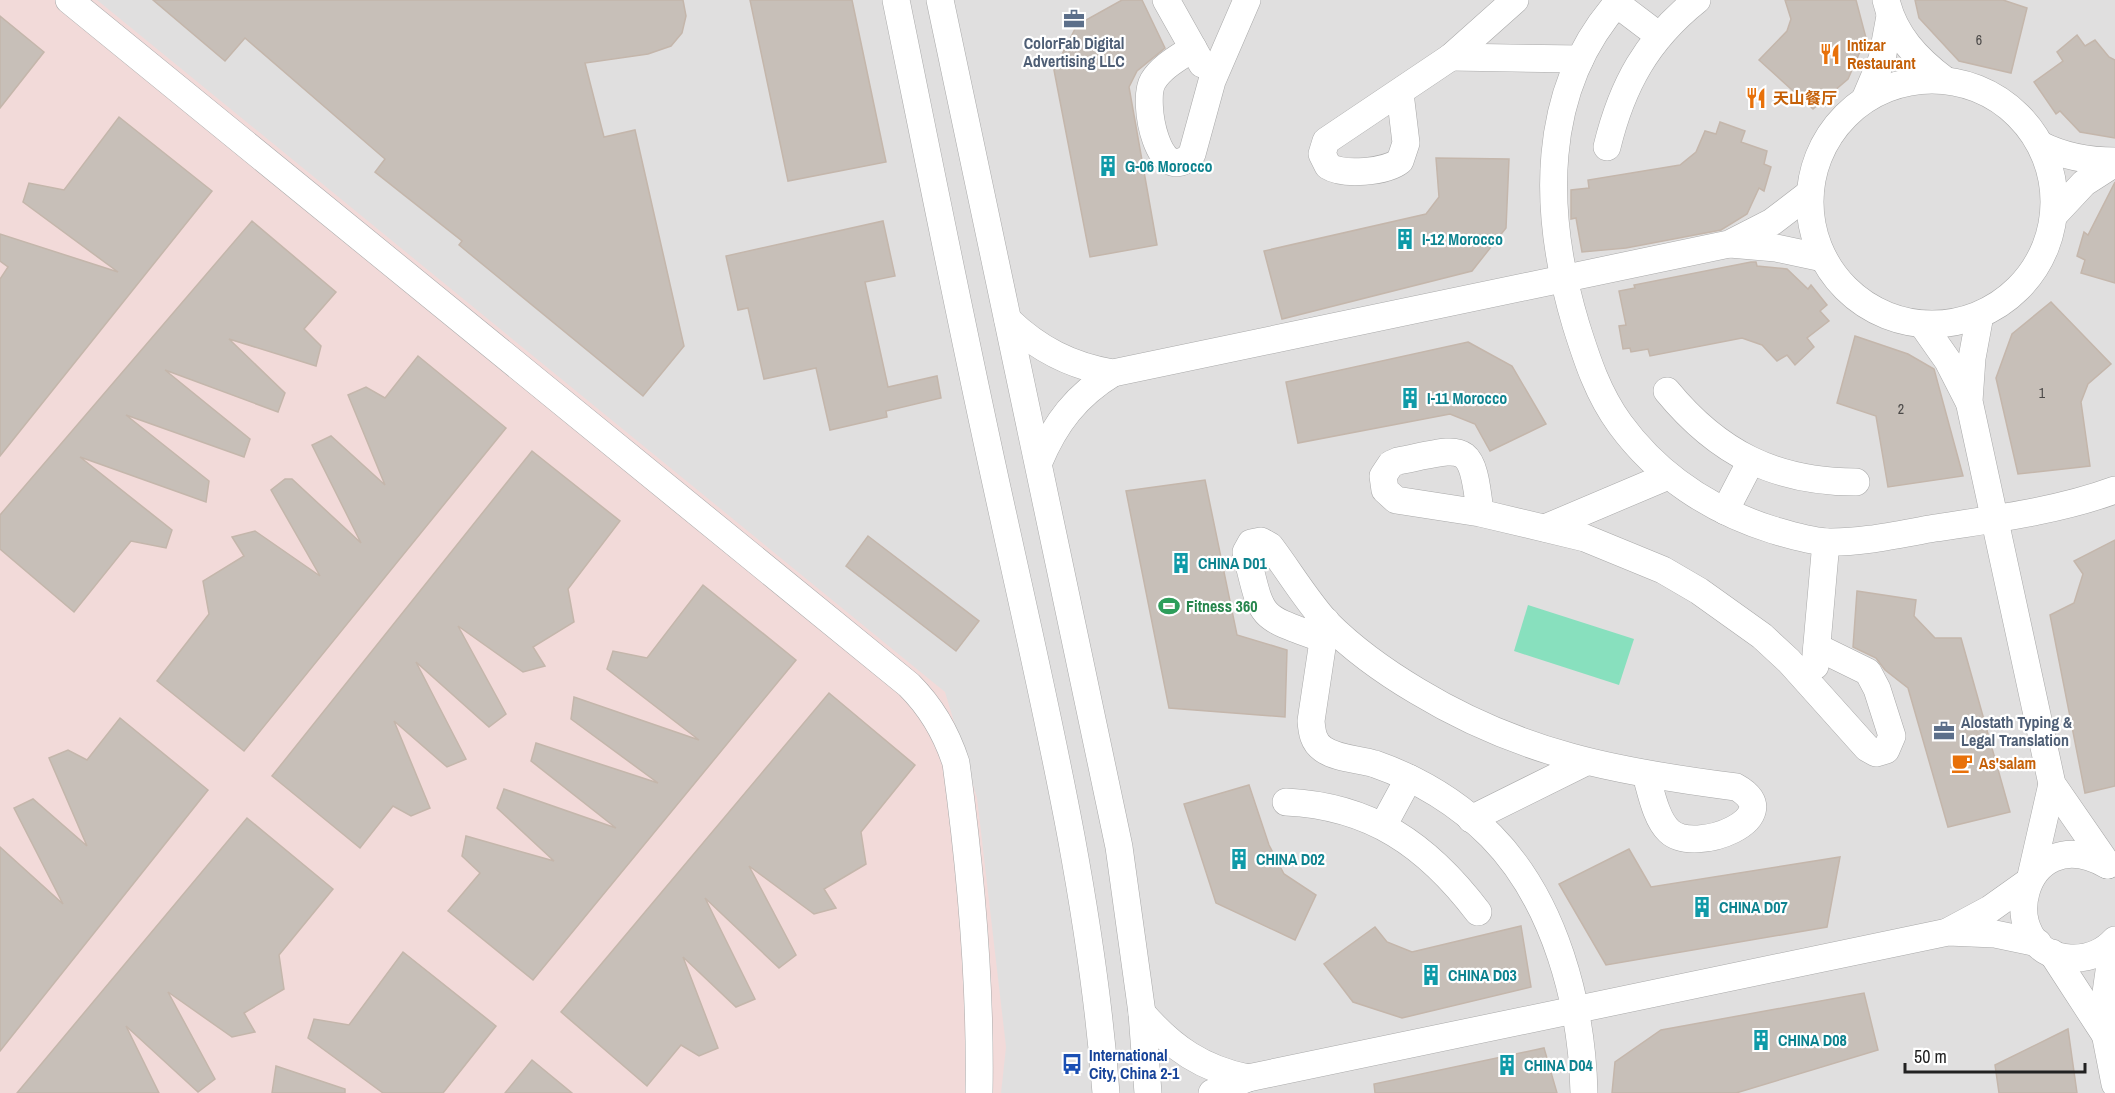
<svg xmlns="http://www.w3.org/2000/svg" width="2115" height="1093" font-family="'Archivo Narrow','Noto Sans SC',sans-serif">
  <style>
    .residential { fill: #e0dfdf }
    .commercial { fill: #f2dad9 }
    .pitch { fill: #88e0be }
    .building { fill: #c7bfb8; stroke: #c4b6ab; stroke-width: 1.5 }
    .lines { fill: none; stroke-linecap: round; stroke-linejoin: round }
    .minor-casing { stroke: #a9a9a9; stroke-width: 28 }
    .minor { stroke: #fff; stroke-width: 27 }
    .labels { text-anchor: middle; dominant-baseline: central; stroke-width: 4.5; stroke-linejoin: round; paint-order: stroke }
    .number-label { font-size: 14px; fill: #4b4948 }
    .service-label { font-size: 16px; font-weight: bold; fill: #4e5e75; stroke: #fff }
    .food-label { font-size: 16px; font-weight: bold; fill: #c56008; stroke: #fff; text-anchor: start }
    .culture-label { font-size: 16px; font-weight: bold; fill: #0d838f; stroke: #fff; text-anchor: start }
    .leisure-label { font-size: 16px; font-weight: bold; fill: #27864d; stroke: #fff; text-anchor: start }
    .transit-label { font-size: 16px; font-weight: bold; fill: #164399; stroke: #fff; text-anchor: start }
  </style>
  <rect width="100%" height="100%" fill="#f2efe9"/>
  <!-- residential -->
  <rect class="residential" x="0" y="0" width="2115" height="1093"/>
  <!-- commercial -->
  <path class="commercial" d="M0,0H97L945,692L977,798L1006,1047L1001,1093H0Z"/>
  <!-- pitch -->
  <path class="pitch" d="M1528,605L1634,639L1619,685L1514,651Z"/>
  <!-- building -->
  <g class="building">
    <path d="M153,0H683L686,16L682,33L671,46L648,54L585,63L604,137L635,130L684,346L643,396L459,245L462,241L375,172L385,159L245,38L225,61Z"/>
    <path d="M750,0H852L886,162L788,181Z"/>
    <path d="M1122,0H1142L1165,48L1137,71L1129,87L1157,245L1090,257L1054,70L1077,25Z"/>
    <path d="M1785,0H1856L1866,38L1848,79L1813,109L1759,60L1787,31L1791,19Z"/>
    <path d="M1915,0H2003L2027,8L2011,73L1959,61L1919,18Z"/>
    <path d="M0,16L44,52L0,108Z"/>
    <path d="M2077,35L2085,46L2095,40L2109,57L2115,60V138L2080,132L2060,111L2056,114L2034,82L2063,61L2057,52Z"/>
    <path d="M119,117L212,191L0,456V279L8,267L0,261V234L118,272L23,202L29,183L64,190Z"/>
    <path d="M1720,122L1745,131L1741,142L1767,151L1764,164L1771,167L1764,191L1759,188L1747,214L1721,230L1626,248L1582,252L1576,218L1571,219V190L1589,188L1588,180L1680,165L1696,152L1705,131L1716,134Z"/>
    <path d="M1436,158L1509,159L1506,228L1472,271L1282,319L1264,251L1426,214L1439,197Z"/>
    <path d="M2115,182V283L2081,273L2085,260L2077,256L2084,232L2088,235Z"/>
    <path d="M252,221L336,292L304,329L321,346L316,366L229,339L285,393L278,412L165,370L250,439L244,457L126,415L209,481L206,502L80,457L172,530L166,548L131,541L74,612L0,549V515Z"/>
    <path d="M883,221L895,276L865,282L888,387L937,376L941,398L886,411L887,417L830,430L816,368L764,379L748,308L738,310L726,256Z"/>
    <path d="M1751,262H1756L1757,266L1787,269L1808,289L1811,285L1827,305L1820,311L1829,321L1807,338L1814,347L1795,365L1787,355L1777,361L1762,345L1742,338L1650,356L1648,349L1631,352L1630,348L1623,349L1619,326L1626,325L1619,291L1635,288L1634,285Z"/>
    <path d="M2051,302L2111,364L2088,384L2081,402L2090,466L2018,474L1996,378L2012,334Z"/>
    <path d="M1855,336L1908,354L1934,369L1963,476L1888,487L1876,416L1837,403Z"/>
    <path d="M1468,342L1512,366L1546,424L1490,451L1475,424L1450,414L1298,443L1286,382Z"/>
    <path d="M418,356L506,428L244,751L157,681L209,614L203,581L244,556L232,537L255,531L320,576L271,490L285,479H292L361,543L312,445L331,436L385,485L348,395L366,387L385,398Z"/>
    <path d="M532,451L620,521L568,589L574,622L533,647L545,666L523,672L458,626L506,714L489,727L416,662L466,759L447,767L394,721L430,808L411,816L393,806L360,848L272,776Z"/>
    <path d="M1205,480L1237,635L1287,650L1285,717L1169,708L1126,491Z"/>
    <path d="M868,536L979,621L956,651L846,566Z"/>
    <path d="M2115,540V786L2085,793L2050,615L2074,603L2083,574L2074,561Z"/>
    <path d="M703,585L796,660L533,980L448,911L480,873L462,856L466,836L554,861L497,808L504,789L616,828L531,761L536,743L658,783L571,719L574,697L699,740L607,669L613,651L647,658Z"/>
    <path d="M1857,591L1916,600L1914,616L1935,638H1961L2010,812L1948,827L1908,688L1885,670L1876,658L1853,647Z"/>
    <path d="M829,693L915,765L861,832L866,864L824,889L836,908L814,914L749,866L796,955L779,968L705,898L755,999L736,1007L683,957L718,1048L699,1056L681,1045L647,1086L561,1012Z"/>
    <path d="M120,718L208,790L0,1051V847L63,904L14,808L33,799L87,846L49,758L68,750L87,760Z"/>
    <path d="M1249,785L1269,845L1284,874L1316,895L1295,940L1216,903L1184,804Z"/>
    <path d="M247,818L333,889L279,955L284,989L244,1013L255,1032L232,1037L168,992L215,1079L198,1092L126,1026L159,1093H17Z"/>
    <path d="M1629,849L1651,887L1840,857L1827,927L1606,965L1559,884Z"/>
    <path d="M1521,926L1531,987L1402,1018L1353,1002L1324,964L1375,927L1387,942L1412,952Z"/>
    <path d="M403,952L496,1026L443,1093H383L308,1038L314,1019L349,1025Z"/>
    <path d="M1864,993L1878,1050L1736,1093H1612L1615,1062L1661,1030Z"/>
    <path d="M2068,1029L2077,1093H1999L1995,1065Z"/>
    <path d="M1544,1048L1557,1093H1375L1374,1084Z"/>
    <path d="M532,1060L572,1093H505Z"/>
    <path d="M276,1066L345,1089V1093H272Z"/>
  </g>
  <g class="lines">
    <defs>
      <g id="minor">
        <path d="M69,0L909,685C932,708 946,732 956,763C971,873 981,982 979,1093"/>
        <path d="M896,0C931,172 965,344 1003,515C1045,707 1091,897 1106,1093"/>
        <path d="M940,0L1119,847L1142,1013L1148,1093"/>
        <path d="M1166,0L1202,64"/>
        <path d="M1620,0C1538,90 1543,215 1576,325C1587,360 1598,394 1620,424C1658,476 1712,511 1773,530C1790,535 1809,541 1826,542C1862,543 1900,534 1935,528C1994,519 2058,511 2115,490"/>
        <path d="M1886,0C1894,35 1917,59 1945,80"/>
        <path d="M1617,4L1658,35"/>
        <path d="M1193,48C1180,57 1162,66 1153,81C1141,101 1159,191 1192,154L1212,81L1247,0"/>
        <path d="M1451,57L1580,59"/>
        <circle cx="1932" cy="202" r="122"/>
        <path d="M1400,93L1406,143L1400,161C1386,172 1344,176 1328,166L1322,154L1326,141L1451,57L1515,0"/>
        <path d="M1865,99L1882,59L1890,16"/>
        <path d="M2041,145C2065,157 2088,161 2115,161"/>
        <path d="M1607,147C1622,85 1647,40 1697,0"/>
        <path d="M2055,214L2084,183L2115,163"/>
        <path d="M1730,244L1776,248L1823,258"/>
        <path d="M1980,315L1972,358L1969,401L2052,784L2108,865"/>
        <path d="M1008,320C1038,349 1071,366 1113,373L1729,244L1772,222L1810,193"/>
        <path d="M1922,324L1948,361L1968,400"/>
        <path d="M1667,391C1718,453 1775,482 1856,482"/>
        <path d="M1039,462C1055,423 1077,395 1113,373"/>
        <path d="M1725,511L1751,461"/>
        <path d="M1480,513C1472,438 1465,448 1398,461L1391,464L1383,476L1385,490L1396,500L1480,513L1585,538L1663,570L1699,591L1762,636L1789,661L1867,748L1876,753L1886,750L1892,736L1877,689L1868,672L1817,647"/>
        <path d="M1545,528L1668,476"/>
        <path d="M1326,621L1311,721C1312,732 1313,742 1323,749C1337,759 1359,759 1375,764C1418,779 1459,804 1491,836C1555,901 1582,1004 1584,1093"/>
        <path d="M1323,639C1257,615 1263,621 1246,552L1251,543L1261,541L1270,546C1289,571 1306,600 1327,623C1354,650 1385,672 1417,691C1521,754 1618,772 1736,787C1791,817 1695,856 1669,831C1656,819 1651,792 1646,775"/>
        <path d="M1815,666L1826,542"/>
        <path d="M1286,802C1371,806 1427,845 1478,912"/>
        <path d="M1471,819L1586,762"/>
        <path d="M1383,826L1409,778"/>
        <path d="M2107,865C2020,816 1991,953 2070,958C2087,959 2103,953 2115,940"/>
        <path d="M2031,876L2052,784"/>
        <path d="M1949,931L1990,909L2028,882"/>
        <path d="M2113,943L2105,1000V1033L2115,1084"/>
        <path d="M2052,953L2104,1033"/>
        <path d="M1142,1013C1172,1048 1203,1069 1248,1078"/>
        <path d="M1212,1093L1248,1078L1948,932L1995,934L2038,943"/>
      </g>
    </defs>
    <!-- minor casing -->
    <use href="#minor" class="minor-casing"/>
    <!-- minor -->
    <use href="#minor" class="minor"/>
  </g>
  <!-- icons -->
  <defs>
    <symbol id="office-bare" viewBox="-9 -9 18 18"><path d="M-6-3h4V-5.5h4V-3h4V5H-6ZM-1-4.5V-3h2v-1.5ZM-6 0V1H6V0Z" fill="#5c6f8a" stroke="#fff" stroke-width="2.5" paint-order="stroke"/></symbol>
    <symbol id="restaurant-bare" viewBox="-9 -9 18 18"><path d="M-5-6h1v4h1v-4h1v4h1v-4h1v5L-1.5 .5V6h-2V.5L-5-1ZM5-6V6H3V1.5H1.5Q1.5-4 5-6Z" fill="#e8710a" stroke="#fff" stroke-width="2.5" paint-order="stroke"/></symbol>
    <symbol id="building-bare" viewBox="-9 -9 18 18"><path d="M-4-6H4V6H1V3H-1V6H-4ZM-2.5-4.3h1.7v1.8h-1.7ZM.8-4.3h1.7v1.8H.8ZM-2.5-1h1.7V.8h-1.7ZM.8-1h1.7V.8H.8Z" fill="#0f9aa8" stroke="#fff" stroke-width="2.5" paint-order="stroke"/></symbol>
    <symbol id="stadium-bare" viewBox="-9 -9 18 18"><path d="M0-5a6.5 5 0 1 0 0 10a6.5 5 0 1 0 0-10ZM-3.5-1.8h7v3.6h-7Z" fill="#2e9e5b" stroke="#fff" stroke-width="2.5" paint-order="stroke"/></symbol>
    <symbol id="cafe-bare" viewBox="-9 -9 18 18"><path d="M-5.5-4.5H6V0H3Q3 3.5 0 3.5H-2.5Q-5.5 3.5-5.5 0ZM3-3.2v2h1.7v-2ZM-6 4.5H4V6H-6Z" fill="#e8710a" stroke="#fff" stroke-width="2.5" paint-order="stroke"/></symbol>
    <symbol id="bus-bare" viewBox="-9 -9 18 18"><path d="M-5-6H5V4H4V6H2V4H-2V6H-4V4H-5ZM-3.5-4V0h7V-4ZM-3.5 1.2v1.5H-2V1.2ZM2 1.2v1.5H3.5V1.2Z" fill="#1a4fb4" stroke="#fff" stroke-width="2.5" paint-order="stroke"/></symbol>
  </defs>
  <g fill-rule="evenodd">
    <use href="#office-bare" x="1059" y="4" width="30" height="30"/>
    <use href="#restaurant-bare" x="1815" y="39" width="30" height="30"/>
    <use href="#restaurant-bare" x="1741" y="83" width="30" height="30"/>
    <use href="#building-bare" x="1093" y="151" width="30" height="30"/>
    <use href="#building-bare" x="1390" y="224" width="30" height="30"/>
    <use href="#building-bare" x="1395" y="383" width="30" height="30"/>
    <use href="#building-bare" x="1166" y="548" width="30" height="30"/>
    <use href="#stadium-bare" x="1154" y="591" width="30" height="30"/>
    <use href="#office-bare" x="1929" y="716" width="30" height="30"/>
    <use href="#cafe-bare" x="1947" y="748" width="30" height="30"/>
    <use href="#building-bare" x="1224" y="844" width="30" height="30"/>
    <use href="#building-bare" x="1687" y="892" width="30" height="30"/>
    <use href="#building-bare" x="1416" y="960" width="30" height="30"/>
    <use href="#building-bare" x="1746" y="1025" width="30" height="30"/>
    <use href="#bus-bare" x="1057" y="1049" width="30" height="30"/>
    <use href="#building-bare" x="1492" y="1050" width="30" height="30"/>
  </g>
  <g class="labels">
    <!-- number labels -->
    <g class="number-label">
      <text x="1979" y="40">6</text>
      <text x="2042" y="393">1</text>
      <text x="1901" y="409">2</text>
    </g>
    <!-- service labels -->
    <g class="service-label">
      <text x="1074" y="43">ColorFab Digital<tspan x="1074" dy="18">Advertising LLC</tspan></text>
      <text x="1961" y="722" text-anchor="start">Alostath Typing &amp;<tspan x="1961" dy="18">Legal Translation</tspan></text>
    </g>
    <!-- food labels -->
    <g class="food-label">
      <text x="1847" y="45">Intizar<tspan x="1847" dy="18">Restaurant</tspan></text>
      <text x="1773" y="98">天山餐厅</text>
      <text x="1979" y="763">As'salam</text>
    </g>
    <!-- culture labels -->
    <g class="culture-label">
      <text x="1125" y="166">G-06 Morocco</text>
      <text x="1422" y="239">I-12 Morocco</text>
      <text x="1427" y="398">I-11 Morocco</text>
      <text x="1198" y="563">CHINA D01</text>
      <text x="1256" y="859">CHINA D02</text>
      <text x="1719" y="907">CHINA D07</text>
      <text x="1448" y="975">CHINA D03</text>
      <text x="1778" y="1040">CHINA D08</text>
      <text x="1524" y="1065">CHINA D04</text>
    </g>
    <!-- leisure labels -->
    <g class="leisure-label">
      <text x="1186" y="606">Fitness 360</text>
    </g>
    <!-- transit labels -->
    <g class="transit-label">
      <text x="1089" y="1055">International<tspan x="1089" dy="18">City, China 2-1</tspan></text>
    </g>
  </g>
  <!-- scale -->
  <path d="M1905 1063v9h180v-9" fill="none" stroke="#222222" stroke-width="3"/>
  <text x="1914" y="1063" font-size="18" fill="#222222" stroke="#ffffff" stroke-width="4.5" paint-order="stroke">50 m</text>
</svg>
